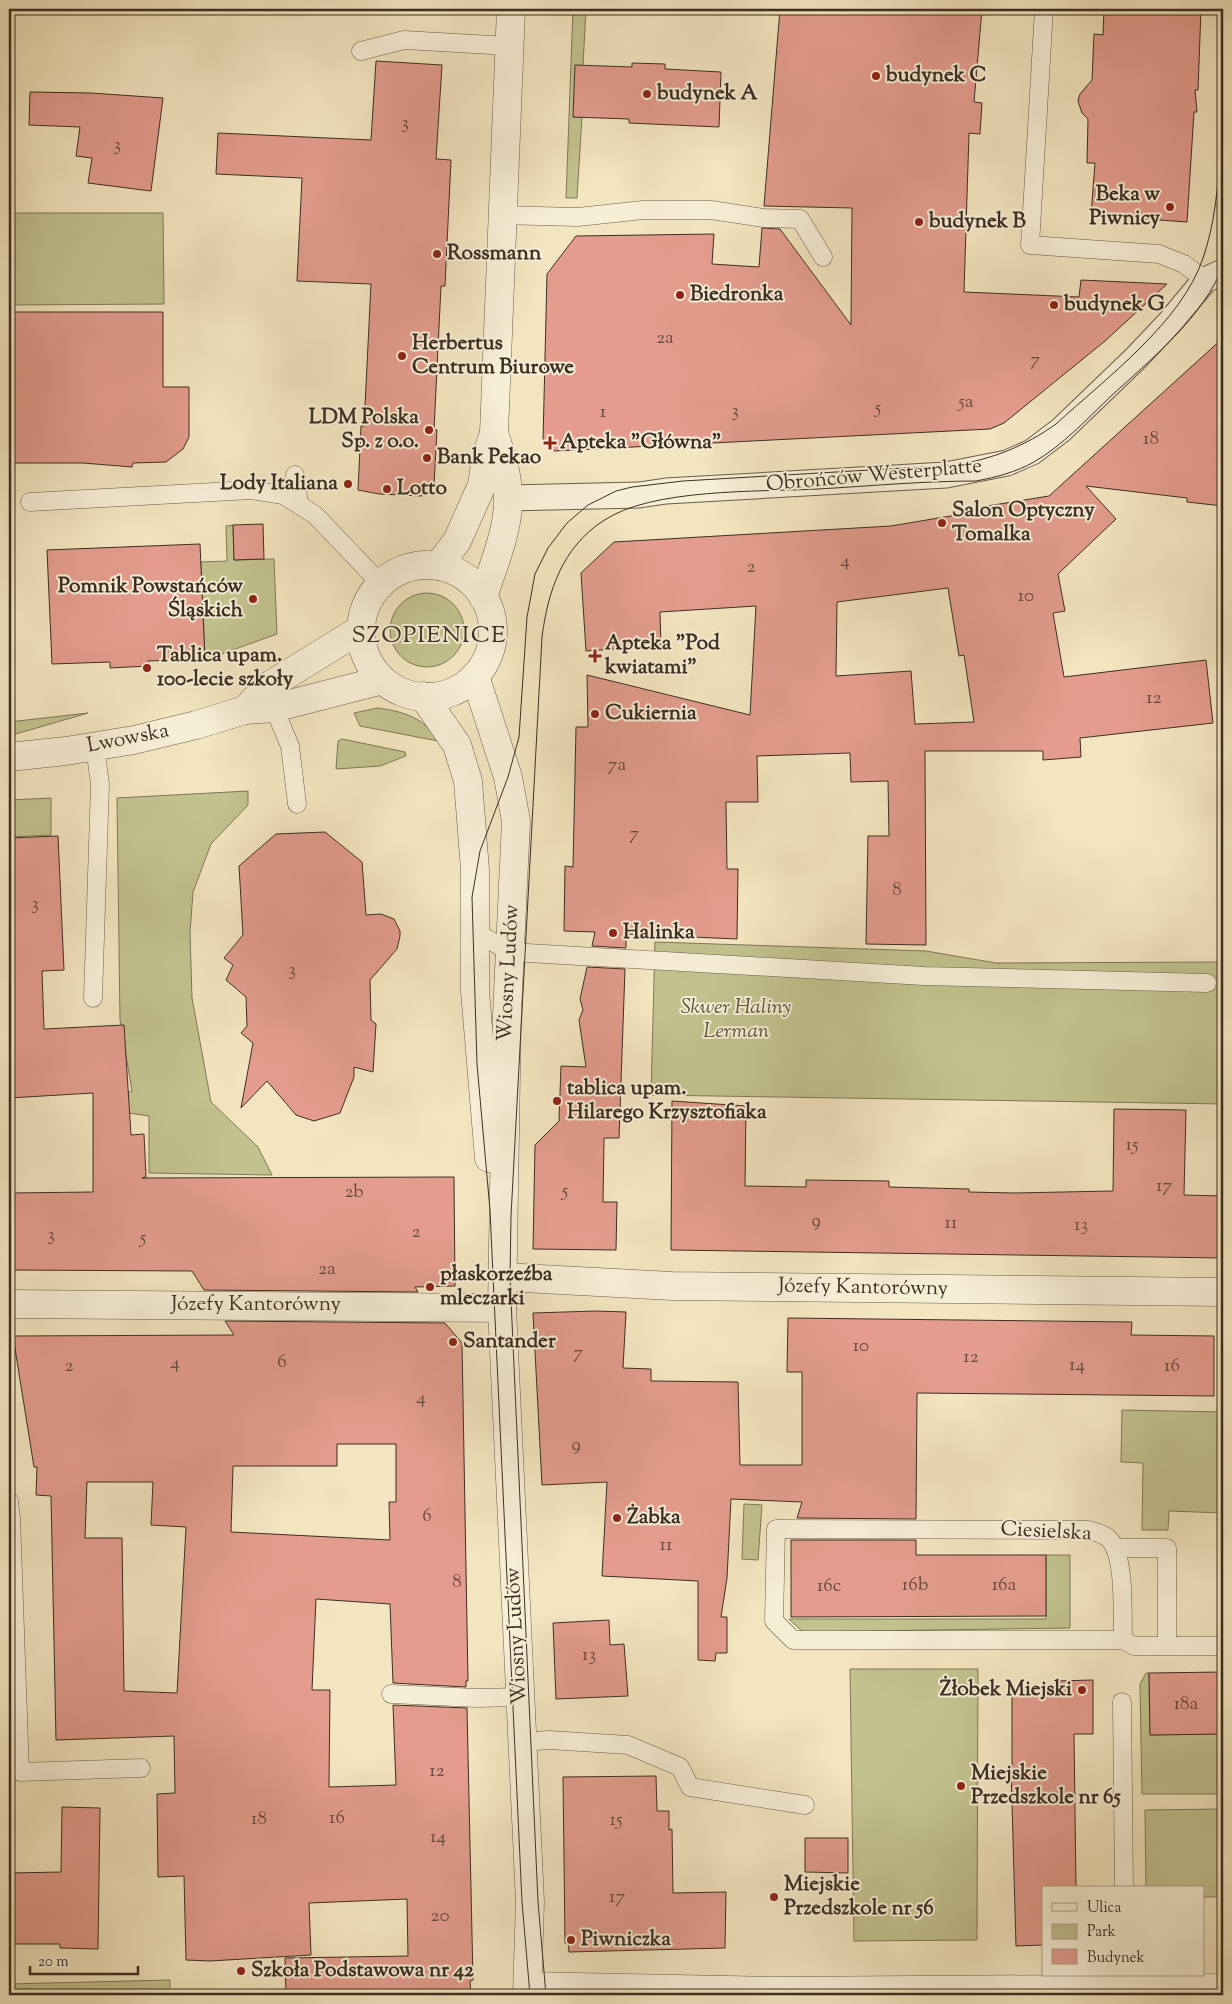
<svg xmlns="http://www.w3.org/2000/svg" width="1232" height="2004" font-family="'Sorts Mill Goudy',serif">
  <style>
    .green { fill: #c2c28e; stroke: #7f7858 }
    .building { fill: #e39c8d; stroke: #3c2e23; fill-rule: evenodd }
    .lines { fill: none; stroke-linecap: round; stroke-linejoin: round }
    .service-casing { stroke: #6a5c4a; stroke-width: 19 }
    .pedestrian-casing { stroke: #6a5c4a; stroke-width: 27 }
    .minor-casing { stroke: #6a5c4a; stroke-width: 29 }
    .tertiary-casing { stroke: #6a5c4a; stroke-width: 29 }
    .service { stroke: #f7eed6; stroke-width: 18 }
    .pedestrian { stroke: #f7eed6; stroke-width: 25 }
    .minor { stroke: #f7eed6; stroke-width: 28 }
    .tertiary { stroke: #f7eed6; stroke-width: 28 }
    .tram { stroke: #3c2e23; stroke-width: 1 }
    .poi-dot { fill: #8f2418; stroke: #f7eed6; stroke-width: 2 }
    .labels { text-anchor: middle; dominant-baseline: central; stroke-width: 4; stroke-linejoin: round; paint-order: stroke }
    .number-label { font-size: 19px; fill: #664a3e }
    .poi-label { font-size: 21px; font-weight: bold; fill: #3c2e23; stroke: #f7eed6; text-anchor: start }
    .street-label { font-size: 21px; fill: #3c2e23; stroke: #f7eed6 }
    .park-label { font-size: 21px; font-style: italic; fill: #5e533e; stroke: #f7eed6 }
    .quarter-label { font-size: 24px; letter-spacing: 1px; fill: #3c2e23; stroke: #f7eed6 }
  </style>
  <rect width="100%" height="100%" fill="#f3e5c0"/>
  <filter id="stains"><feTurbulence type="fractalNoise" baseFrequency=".004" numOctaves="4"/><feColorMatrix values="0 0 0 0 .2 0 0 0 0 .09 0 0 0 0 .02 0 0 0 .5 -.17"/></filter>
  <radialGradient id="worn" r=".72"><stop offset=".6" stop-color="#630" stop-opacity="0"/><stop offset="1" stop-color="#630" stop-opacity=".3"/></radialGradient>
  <!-- green -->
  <g class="green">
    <path d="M573,9H586L583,65L574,117H582L577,198H566Z"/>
    <path d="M9,213H163L164,304L9,305Z"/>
    <path d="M233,525L234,560L274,559L277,634L205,660L201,562L227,561L226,526Z"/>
    <circle cx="427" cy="630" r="37"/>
    <path d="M377,708C402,711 426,718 438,741L360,726L354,713Z"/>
    <path d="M88,713L9,736V722Z"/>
    <path d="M342,739L405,752L406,756L380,766L336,769L338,741Z"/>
    <path d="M248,791V805L211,844L193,892L190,933L192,998L211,1102L258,1147L272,1175L149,1173V1116L115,1111L114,1097L132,1091L120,1020L117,798Z"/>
    <path d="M51,798V835L9,837V800Z"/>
    <path d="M655,942L926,951L996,963L1223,962V1104L651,1095Z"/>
    <path d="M1223,1384V1513L1169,1511L1168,1530H1142L1143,1463L1121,1462L1122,1410L1223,1412Z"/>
    <path d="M744,1504L762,1505L758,1560L742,1559Z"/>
    <path d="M1046,1555H1070V1628L803,1632L789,1619H1046Z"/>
    <path d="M850,1669H978L977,1940L854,1941Z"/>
    <path d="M1146,1673H1149L1150,1735L1223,1734V1794H1142L1140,1684Z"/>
    <path d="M1223,1809V1897H1203V1888H1146L1145,1810Z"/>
    <path d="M170,1980V1995H9V1984Z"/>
  </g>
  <!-- building -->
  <g class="building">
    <path d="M780,9H982L974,102L982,103L980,134L969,133L964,292L1079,297L1081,280L1167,284L1105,341L1004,423L990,429L554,451L543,441L547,274L576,236L714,234L712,264L759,267L762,228L780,229L851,325L852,208L764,206Z"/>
    <path d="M1104,9H1201L1198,90H1195L1197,112H1194L1187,222L1091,215L1095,163H1087L1088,119L1082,113L1078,101L1080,94L1092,80L1094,34L1103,35Z"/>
    <path d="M376,61L442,65L436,159L451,160L445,286H441L434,430H437L434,485H422V496L379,494L358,490L361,426H364L371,284L297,281L302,178L216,174L218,133L371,140Z"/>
    <path d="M632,63L665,64V69L721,72L719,127L629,123V119L573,117L575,65L632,67Z"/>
    <path d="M30,92L91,93L163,98L151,191L88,183L92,158L76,156L80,127L29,125Z"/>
    <path d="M9,312H163V387H189V437L183,449L166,462L133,463L132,467L83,463H10Z"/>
    <path d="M1223,338V506L1187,502V498L1086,486L1116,519L1058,574L1065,611L1053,613L1064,677L1206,660L1213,723L1080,738L1081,757L1043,760V751H925L926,945L866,944L868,836H889L888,781L851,782L850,753L757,756L758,802H726L727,869H738L737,939L626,934V948L592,946L595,932L564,931L565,866L573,867L576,727H588L587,675L750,715L756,606L660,612L661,646L586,651L581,573L614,542L891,526L974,512L975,508L1049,496ZM948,588L959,656L964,655L974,722L915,724L911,671L836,676L837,602Z"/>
    <path d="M263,524L264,559L234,560L233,525Z"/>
    <path d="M200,544L205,659L148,661V666L110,668V662L52,664L47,550Z"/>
    <path d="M325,832L362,862L366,915L381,914L394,919L400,931V936L397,949L370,980L371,1020L376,1024L373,1072L354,1067V1077L340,1113L314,1121L296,1115L267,1081L241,1108L253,1043L241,1033L247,1026L246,997L226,980L233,965L224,958L243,935L239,866L276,834Z"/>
    <path d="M58,836L64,970L42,971L44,1029L124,1025L131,1135L144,1134L146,1177L142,1178L454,1177L455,1286L415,1287L418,1292L204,1290L192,1271L9,1270V1193L93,1192V1093L9,1098V838Z"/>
    <path d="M587,967L625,969L619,1138H604L603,1202H617L616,1250L533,1249L535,1145L559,1121L561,1066L586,1067L579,1020L583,1010L580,999Z"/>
    <path d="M672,1101L746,1106L745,1186L806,1187V1180L889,1181V1187L969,1189V1192L1014,1193L1113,1191L1114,1109L1186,1110L1184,1195L1223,1196V1258L671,1250Z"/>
    <path d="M596,1311L626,1312L623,1368L651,1369V1381L738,1382L740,1465H802V1372H787L788,1318L1132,1322L1131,1335L1214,1336V1396L917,1393L916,1519L797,1518L802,1502L731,1499L727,1578L721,1617H727V1653H716L715,1661L698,1660V1581L602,1576L607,1482L542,1485L533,1313Z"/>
    <path d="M225,1321L445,1323L462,1343L468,1681H466V1687L393,1683L390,1604L316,1599L312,1690H330L329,1787L396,1785L393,1705L467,1708L473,1980L470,1981L471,1995H286L285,1958L408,1956L407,1899L309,1903L311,1955L210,1961L186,1960L184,1876L158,1877L157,1794L175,1793L174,1736L56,1740L51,1496L36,1495L37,1467H34L13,1336L234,1335ZM337,1444H396V1502H389L390,1540L231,1532L233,1466H337ZM87,1482H153L151,1525L186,1527L177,1693L124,1691L122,1538H85Z"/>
    <path d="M791,1540H916V1555H1046V1616L791,1617Z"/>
    <path d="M609,1620L610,1645L624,1644L628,1696L556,1699L553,1623Z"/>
    <path d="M1223,1672V1734L1150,1735L1149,1673Z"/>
    <path d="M1093,1680V1734H1074L1076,1888H1043V1945L1016,1946L1011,1768H1012V1691H1056V1681Z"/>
    <path d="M656,1776L657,1811H669V1830L672,1829L673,1893L726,1892L725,1948L569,1952L568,1943H565L563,1777Z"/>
    <path d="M62,1807L100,1808L98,1949L60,1948V1944H10V1873L61,1872Z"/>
    <path d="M805,1838H848V1873L805,1872Z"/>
  </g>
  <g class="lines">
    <defs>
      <g id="service">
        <path d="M1044,9L1030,245L1159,254L1184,264L1205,280"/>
        <path d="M361,51L404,40L509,46"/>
        <path d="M502,215L578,217L643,210H711L764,218L800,219L823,257"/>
        <path d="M295,475L299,505"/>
        <path d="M30,502L251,490L283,495L315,515L381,584"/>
        <path d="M274,708L290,746L297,804"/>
        <path d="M474,931L510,952L924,976L1207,983"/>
        <path d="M93,998L100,784L95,747"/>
        <path d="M9,1501L11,1518L20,1772L141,1768"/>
        <path d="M1115,1548H1167V1645"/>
        <path d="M1123,1640C1122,1616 1126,1556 1109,1539C1103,1533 1095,1532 1088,1530L776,1529L774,1621L793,1640H1123L1134,1646H1223"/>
        <path d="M391,1694L477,1698L520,1697"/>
        <path d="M1122,1702L1124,1888"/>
        <path d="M523,1742L549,1740L628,1745L680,1767L690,1787L805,1805"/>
      </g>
      <path id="pedestrian" d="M508,498L639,495L666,491L946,475L1007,463L1032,452L1061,430L1135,359L1170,322L1205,280L1223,272"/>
      <g id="minor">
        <path d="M502,1277L672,1286L1223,1292"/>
        <path d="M9,1304L502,1308"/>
        <path d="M528,1986L773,1991L1223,1988"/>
      </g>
      <g id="tertiary">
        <circle cx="427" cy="631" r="66"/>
        <path d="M438,566L457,541L482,485L486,457L494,433L511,9"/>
        <path d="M483,597C493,566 509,530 508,497C508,475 501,454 494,433"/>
        <path d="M475,676L508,777L516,821L507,1014L502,1308L530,1902L527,1995"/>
        <path d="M423,696L457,745L468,781L475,870V991L489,1158"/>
        <path d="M245,710L267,687L361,629"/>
        <path d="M9,757L66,751L134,740L196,725L245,710L274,708L383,680"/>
      </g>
    </defs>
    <!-- service casing -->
    <use href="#service" class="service-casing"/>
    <!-- pedestrian casing -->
    <use href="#pedestrian" class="pedestrian-casing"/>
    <!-- minor casing -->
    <use href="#minor" class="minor-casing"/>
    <!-- tertiary casing -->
    <use href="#tertiary" class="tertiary-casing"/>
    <!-- service -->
    <use href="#service" class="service"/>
    <!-- pedestrian -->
    <use href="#pedestrian" class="pedestrian"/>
    <!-- minor -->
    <use href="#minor" class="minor"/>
    <!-- tertiary -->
    <use href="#tertiary" class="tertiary"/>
    <!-- tram -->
    <g class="tram">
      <path d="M530,1995L522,1902L490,1210L477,1064L472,897L480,851L508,777L519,737L527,617L535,574L548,548L567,523L588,505L616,491L632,487L683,481L955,465C993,459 1025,446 1056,424C1105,379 1182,322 1203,258C1220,209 1219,155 1223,104"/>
      <path d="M546,1995L538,1902L510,1277L511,1216L542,637C548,591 562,548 603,521C651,488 759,492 818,489C871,486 923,481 976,481C997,477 1016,472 1034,462C1063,445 1086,420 1110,397C1148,362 1206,315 1223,265"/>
    </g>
  </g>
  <!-- markers -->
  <g class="poi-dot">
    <circle cx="876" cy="76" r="5"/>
    <circle cx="647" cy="94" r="5"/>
    <circle cx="1170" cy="207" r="5"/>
    <circle cx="919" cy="222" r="5"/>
    <circle cx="437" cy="254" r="5"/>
    <circle cx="680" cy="295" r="5"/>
    <circle cx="1054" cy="305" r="5"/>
    <circle cx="402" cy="356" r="5"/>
    <circle cx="429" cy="430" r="5"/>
    <path d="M547.5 435.5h5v5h5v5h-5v5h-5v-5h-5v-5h5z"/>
    <circle cx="427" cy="458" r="5"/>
    <circle cx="348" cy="484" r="5"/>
    <circle cx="387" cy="489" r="5"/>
    <circle cx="942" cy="523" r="5"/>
    <circle cx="253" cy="599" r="5"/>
    <path d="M592.5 648.5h5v5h5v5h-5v5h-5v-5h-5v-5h5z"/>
    <circle cx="147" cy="668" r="5"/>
    <circle cx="595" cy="714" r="5"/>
    <circle cx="613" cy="933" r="5"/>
    <circle cx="557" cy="1101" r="5"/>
    <circle cx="430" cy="1287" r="5"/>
    <circle cx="453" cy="1342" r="5"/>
    <circle cx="617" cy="1518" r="5"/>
    <circle cx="1082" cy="1690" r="5"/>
    <circle cx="961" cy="1786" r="5"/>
    <circle cx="774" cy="1897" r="5"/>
    <circle cx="571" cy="1940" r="5"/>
    <circle cx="241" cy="1971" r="5"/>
  </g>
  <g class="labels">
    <!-- number labels -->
    <g class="number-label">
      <text x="405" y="123">3</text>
      <text x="117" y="145">3</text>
      <text x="665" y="338">2a</text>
      <text x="1035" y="360">7</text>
      <text x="966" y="402">5a</text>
      <text x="878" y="408">5</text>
      <text x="735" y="411">3</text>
      <text x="603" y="412">1</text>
      <text x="1151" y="439">18</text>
      <text x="845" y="561">4</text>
      <text x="751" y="567">2</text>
      <text x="1026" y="596">10</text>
      <text x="1154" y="698">12</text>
      <text x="617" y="765">7a</text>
      <text x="634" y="834">7</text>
      <text x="897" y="890">8</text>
      <text x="35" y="904">3</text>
      <text x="292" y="970">3</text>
      <text x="1132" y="1145">15</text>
      <text x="1164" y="1186">17</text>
      <text x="565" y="1191">5</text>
      <text x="354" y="1192">2b</text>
      <text x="816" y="1221">9</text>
      <text x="951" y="1223">11</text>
      <text x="1081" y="1225">13</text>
      <text x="416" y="1232">2</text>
      <text x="51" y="1235">3</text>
      <text x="143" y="1238">5</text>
      <text x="327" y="1269">2a</text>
      <text x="861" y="1346">10</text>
      <text x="578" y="1353">7</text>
      <text x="971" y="1357">12</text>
      <text x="282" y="1362">6</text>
      <text x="175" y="1363">4</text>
      <text x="1077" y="1365">14</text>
      <text x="69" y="1366">2</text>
      <text x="1172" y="1366">16</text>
      <text x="421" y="1398">4</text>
      <text x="576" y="1445">9</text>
      <text x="427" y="1516">6</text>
      <text x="666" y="1545">11</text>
      <text x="457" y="1582">8</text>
      <text x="915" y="1585">16b</text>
      <text x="1004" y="1585">16a</text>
      <text x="829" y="1586">16c</text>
      <text x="589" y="1655">13</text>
      <text x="1186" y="1704">18a</text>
      <text x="437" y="1771">12</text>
      <text x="337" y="1818">16</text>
      <text x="259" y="1819">18</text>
      <text x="616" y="1820">15</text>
      <text x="438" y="1837">14</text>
      <text x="617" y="1897">17</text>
      <text x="440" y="1916">20</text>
    </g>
    <!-- poi labels -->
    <g class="poi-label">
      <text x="886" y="76">budynek C</text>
      <text x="657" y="94">budynek A</text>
      <text x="1160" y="195" text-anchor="end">Beka w<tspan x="1160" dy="24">Piwnicy</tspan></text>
      <text x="929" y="222">budynek B</text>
      <text x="447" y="254">Rossmann</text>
      <text x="690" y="295">Biedronka</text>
      <text x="1064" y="305">budynek G</text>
      <text x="412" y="344">Herbertus<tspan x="412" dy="24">Centrum Biurowe</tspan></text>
      <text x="419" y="418" text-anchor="end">LDM Polska<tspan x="419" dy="24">Sp. z o.o.</tspan></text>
      <text x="560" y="443">Apteka "Główna"</text>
      <text x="437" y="458">Bank Pekao</text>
      <text x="338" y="484" text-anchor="end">Lody Italiana</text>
      <text x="397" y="489">Lotto</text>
      <text x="952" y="511">Salon Optyczny<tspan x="952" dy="24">Tomalka</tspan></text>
      <text x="243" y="587" text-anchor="end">Pomnik Powstańców<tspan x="243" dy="24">Śląskich</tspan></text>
      <text x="605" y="644">Apteka "Pod<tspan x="605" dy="24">kwiatami"</tspan></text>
      <text x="157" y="656">Tablica upam.<tspan x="157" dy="24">100-lecie szkoły</tspan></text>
      <text x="605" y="714">Cukiernia</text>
      <text x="623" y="933">Halinka</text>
      <text x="567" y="1089">tablica upam.<tspan x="567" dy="24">Hilarego Krzysztofiaka</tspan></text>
      <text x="440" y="1275">płaskorzeźba<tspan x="440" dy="24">mleczarki</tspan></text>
      <text x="463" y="1342">Santander</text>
      <text x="627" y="1518">Żabka</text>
      <text x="1072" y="1690" text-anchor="end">Żłobek Miejski</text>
      <text x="971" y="1774">Miejskie<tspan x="971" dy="24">Przedszkole nr 65</tspan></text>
      <text x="784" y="1885">Miejskie<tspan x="784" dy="24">Przedszkole nr 56</tspan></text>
      <text x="581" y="1940">Piwniczka</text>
      <text x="251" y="1971">Szkoła Podstawowa nr 42</text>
    </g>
    <!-- street labels -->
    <g class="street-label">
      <text transform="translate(874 476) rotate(-5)">Obrońców Westerplatte</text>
      <text transform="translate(128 739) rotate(-11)">Lwowska</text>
      <text transform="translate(509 973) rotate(-87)">Wiosny Ludów</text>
      <text transform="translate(863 1288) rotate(1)">Józefy Kantorówny</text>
      <text x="256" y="1305">Józefy Kantorówny</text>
      <text transform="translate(1046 1532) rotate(3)">Ciesielska</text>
      <text transform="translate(517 1636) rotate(-93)">Wiosny Ludów</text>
    </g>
    <!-- park labels -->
    <g class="park-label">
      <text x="736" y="1008">Skwer Haliny<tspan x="736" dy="24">Lerman</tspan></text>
    </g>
    <!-- quarter labels -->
    <g class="quarter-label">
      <text x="429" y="636">SZOPIENICE</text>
    </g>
  </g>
  <!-- margin -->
  <rect width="1232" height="2004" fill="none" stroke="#f3e5c0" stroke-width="30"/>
  <rect x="10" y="10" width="1212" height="1984" fill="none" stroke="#3c2e23" stroke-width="2.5"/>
  <rect x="15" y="15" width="1202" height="1974" fill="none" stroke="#3c2e23"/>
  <!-- legend -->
  <rect x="1042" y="1886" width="162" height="90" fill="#f7eed6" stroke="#aca18e"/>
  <rect x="1052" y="1903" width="25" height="8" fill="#f7eed6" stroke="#aca18e"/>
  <text x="1087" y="1912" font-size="15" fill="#3c2e23">Ulica</text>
  <rect x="1052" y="1924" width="25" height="15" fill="#c2c28e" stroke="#aca18e"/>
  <text x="1087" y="1936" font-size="15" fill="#3c2e23">Park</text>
  <rect x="1052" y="1949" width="25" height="15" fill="#e39c8d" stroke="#aca18e"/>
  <text x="1087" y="1962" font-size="15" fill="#3c2e23">Budynek</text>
  <!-- scale -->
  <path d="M30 1966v8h108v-8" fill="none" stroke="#3c2e23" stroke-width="2.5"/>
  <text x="38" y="1966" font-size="15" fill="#3c2e23" stroke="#f7eed6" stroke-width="4" paint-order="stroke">20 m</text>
  <rect width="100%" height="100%" filter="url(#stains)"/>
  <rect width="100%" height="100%" fill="url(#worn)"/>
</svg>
